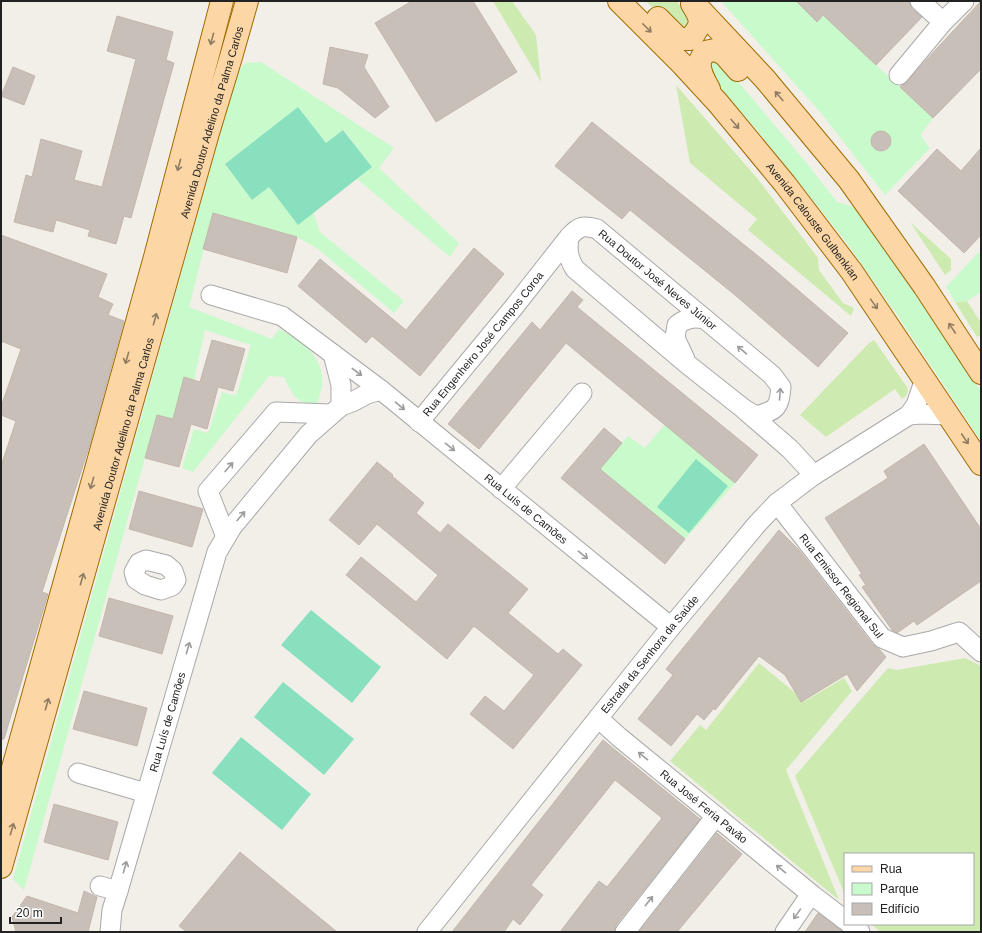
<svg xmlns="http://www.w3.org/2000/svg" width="982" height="933" font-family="Helvetica,sans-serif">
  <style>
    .grass { fill: #cdebb0 }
    .park { fill: #c8facc }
    .pitch { fill: #88e0be }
    .building { fill: #c7bfb8; stroke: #c4b6ab }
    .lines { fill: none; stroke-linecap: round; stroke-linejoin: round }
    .minor-casing { stroke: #a9a9a9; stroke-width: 21 }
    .major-casing { stroke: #a06b00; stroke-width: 24 }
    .minor { stroke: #fff; stroke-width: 19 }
    .major { stroke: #fcd6a4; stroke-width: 22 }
    .oneway { stroke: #8f7c63 }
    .oneway2 { stroke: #9c9c9c }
    .labels { text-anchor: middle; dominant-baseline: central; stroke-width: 4; stroke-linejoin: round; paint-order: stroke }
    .street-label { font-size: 11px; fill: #222; stroke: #fff }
  </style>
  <rect width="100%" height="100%" fill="#f2efe9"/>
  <!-- grass -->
  <g class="grass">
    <path d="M493,1H512L536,35L541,82Z"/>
    <path d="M646,1H676C685,10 690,14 686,27L679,30L674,27Z"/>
    <path d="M676,85L757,178L818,258L819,270L843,303L854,308L851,316L748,230L757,219L690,163Z"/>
    <path d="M910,222L951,259V270L945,275Z"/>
    <path d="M967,301L981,323V335L977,337L955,302Z"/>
    <path d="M874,340L907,387L908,391L906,396L902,399L895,389L826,437L800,415L868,344Z"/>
    <path d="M965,658L981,666V932H881L871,924H973V854H845V895L795,776L888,668L897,670Z"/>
    <path d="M759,663L805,701L844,678L852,691L786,770L839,900L670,761L700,725L706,730Z"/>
  </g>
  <!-- park -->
  <g class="park">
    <path d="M721,1H796L817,21L823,15L876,65L933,118L921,134L922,138L930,148L885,195L821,113Z"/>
    <path d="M711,61H717L729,71L809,166L837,202L855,207L887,253L981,391V441L896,313L846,242L757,130L713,80L707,66Z"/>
    <path d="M261,62L394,148L379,168L459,243L450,257L357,179L372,167L344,130L326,143L298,107L225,164L252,200L269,187L298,224L313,212L320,232L404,301L394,313L318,249L297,237L213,213L189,307L272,339L279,329C310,345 333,366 317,403C296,406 292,393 284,377L269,376L193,472L182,468L194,429L208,433L222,392L236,396L251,345L205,330L194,380L185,378L173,419L157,415L24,890L13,879L237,73L245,63Z"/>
    <path d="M981,250V292L967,301L955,302L946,287Z"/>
    <path d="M665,424L735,483L685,539L600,469L628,436L645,448Z"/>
  </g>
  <!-- pitch -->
  <g class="pitch">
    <path d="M298,107L326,143L343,130L372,167L298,225L269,187L252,200L225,164Z"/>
    <path d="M696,459L728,486L689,533L657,507Z"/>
    <path d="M311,610L381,667L352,703L281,645Z"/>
    <path d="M283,682L354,739L324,775L254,717Z"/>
    <path d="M241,737L311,794L282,830L212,773Z"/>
  </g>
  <!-- building -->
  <g class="building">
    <path d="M412,1H473L517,72L436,122L375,23Z"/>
    <path d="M796,1H909L912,9L922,17L876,65L823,15L817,22Z"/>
    <path d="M981,1V69L933,118L900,87L907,82L927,59Z"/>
    <path d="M117,16L173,32L166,60L174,63L131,218L124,216L116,244L88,236L90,230L56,220L53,232L14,222L26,175L32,177L41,139L82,151L74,180L102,187L136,59L107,51Z"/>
    <path d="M330,47L368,55L364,67L389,107L375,118L338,88L323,84Z"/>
    <path d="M13,67L35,76L24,105L1,96Z"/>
    <path d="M592,122L763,260L848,333L818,367L735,295L630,210L622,219L555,166Z"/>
    <circle cx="881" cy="141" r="10"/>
    <path d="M981,148V235L964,253L898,191L937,149L961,171Z"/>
    <path d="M213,213L297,237L287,273L203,249Z"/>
    <path d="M1,235L107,274L98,297L113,304L108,315L124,321L89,447L42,592L48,594L4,739H1V466L16,421L1,415V407L21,349L1,341Z"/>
    <path d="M474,248L504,274L420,376L372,336L366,343L298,286L320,259L406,330Z"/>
    <path d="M572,291L583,300L577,307L758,455L735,483L566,343L479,449L448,424L532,322L540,330Z"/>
    <path d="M212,340L245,349L233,391L218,387L207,429L191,424L179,467L145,458L157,415L173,419L184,377L200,382Z"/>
    <path d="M604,428L622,443L600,469L685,539L665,564L561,478Z"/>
    <path d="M924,444L981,529V581L917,625L914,621L897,633L892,630L862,587L866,585L859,575L862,574L825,518L888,478L884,471Z"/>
    <path d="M377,462L393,475L392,476L424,503L416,513L440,533L448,524L528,589L508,613L558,654L563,649L582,665L513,749L470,714L485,696L504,711L534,675L474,626L447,659L346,575L361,557L416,602L438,575L377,524L359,545L329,520Z"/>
    <path d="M139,491L203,509L192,547L129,529Z"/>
    <path d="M779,530L799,550L873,645L879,649L886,657L857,691L847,674L801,702L785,675L759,656L715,710L714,708L704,720L697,714L671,746L638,719L673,675L666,669Z"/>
    <path d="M109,598L173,616L162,654L99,636Z"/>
    <path d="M84,691L147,708L137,746L73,729Z"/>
    <path d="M603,740L700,819L616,925L614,932H560L599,881L607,887L662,818L615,780L531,885L543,895L520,925L513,919L504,932H452Z"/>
    <path d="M54,804L118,822L108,860L44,842Z"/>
    <path d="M717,833L742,854L677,932H639Z"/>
    <path d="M240,852L337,932H187L179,926Z"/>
    <path d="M84,891L97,897L88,932H16L12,917L27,896L78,913Z"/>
    <path d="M818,913L841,930L843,932H805Z"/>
  </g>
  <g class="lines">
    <defs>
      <g id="minor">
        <path d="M920,1L943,22"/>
        <path d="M899,75L943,22L964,1"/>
        <path id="s1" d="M211,295L282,316L381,390L671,627"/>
        <path d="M333,354L341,385V406"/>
        <path d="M685,359L675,338L677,325C686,318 693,317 705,319"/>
        <path d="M746,411L790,449L814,475"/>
        <path d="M909,415L921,414L948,415"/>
        <path id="s2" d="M419,422L514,307L569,237C579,226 583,225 597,229L772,375L781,387C779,408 777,410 756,416L744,409L687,364L575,269C568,258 567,250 569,237"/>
        <path d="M501,489L582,393"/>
        <path id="s3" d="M777,503L882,638L903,647L931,641L959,632L981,652"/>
        <path d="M226,537L208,491L276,412L330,414"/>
        <path d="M146,560L166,565L173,571L176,580L172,586L161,590L145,585L136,579L134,572L139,563Z"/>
        <path id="s4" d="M598,718L619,737L811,894"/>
        <path d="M78,773L146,793"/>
        <path d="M100,886L118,891"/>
        <path d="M850,924L860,932"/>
        <path id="s5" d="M110,932L112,910L118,891L217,552L232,527L309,434L341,406L352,402L367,394L381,390"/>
        <path id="s6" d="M427,932L671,627L757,524L777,503L814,475L909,415L916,405L925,379"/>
        <path d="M625,932L716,816"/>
        <path d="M785,932L811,894L845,920"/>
      </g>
      <g id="major">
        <path id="s7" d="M619,1L682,64L718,103L785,184L852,272L981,464"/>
        <path d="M692,1L765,79L849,180L924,286L981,373"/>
        <path d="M658,18L679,39H690C703,24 702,20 692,4"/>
        <path d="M709,89C705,82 698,70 700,61C701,58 704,54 705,52L715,50L724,54L738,70"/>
        <path d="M1,811L155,257L222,1"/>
        <path id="s8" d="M1,867L208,133L231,57L247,1"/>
      </g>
    </defs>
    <!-- minor casing -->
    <use href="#minor" class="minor-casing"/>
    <!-- major casing -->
    <use href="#major" class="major-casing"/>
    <!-- minor -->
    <use href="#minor" class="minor"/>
    <!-- major -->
    <use href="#major" class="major"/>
  </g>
  <!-- one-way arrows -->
  <defs><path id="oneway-shaft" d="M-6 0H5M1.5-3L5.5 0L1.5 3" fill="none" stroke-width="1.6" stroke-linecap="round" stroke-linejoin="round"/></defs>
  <g class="oneway">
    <use href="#oneway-shaft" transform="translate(647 28) rotate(45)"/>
    <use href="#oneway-shaft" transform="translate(212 39) rotate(105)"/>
    <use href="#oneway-shaft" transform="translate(779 96) rotate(-130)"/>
    <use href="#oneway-shaft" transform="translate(735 124) rotate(50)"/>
    <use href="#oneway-shaft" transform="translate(179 165) rotate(105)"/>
    <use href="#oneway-shaft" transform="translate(874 304) rotate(55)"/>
    <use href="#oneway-shaft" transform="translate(155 319) rotate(-74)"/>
    <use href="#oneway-shaft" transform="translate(952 328) rotate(-124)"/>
    <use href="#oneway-shaft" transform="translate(127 358) rotate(106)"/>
    <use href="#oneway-shaft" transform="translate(965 439) rotate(56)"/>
    <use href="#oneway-shaft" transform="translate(92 483) rotate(106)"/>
    <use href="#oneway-shaft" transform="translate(82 579) rotate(-74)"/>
    <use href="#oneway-shaft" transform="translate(47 704) rotate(-74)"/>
    <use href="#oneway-shaft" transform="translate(12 829) rotate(-74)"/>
  </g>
  <g class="oneway2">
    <use href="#oneway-shaft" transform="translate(742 350) rotate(-140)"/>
    <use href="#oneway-shaft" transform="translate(357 372) rotate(37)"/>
    <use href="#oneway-shaft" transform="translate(780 394) rotate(-85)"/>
    <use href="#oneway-shaft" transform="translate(400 406) rotate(40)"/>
    <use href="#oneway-shaft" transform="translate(450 447) rotate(39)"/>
    <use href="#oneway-shaft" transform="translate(229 467) rotate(-49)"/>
    <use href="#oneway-shaft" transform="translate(241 516) rotate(-50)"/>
    <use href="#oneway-shaft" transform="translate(583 555) rotate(39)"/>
    <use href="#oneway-shaft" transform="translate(188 648) rotate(-74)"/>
    <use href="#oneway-shaft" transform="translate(643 756) rotate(-141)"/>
    <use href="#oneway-shaft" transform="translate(125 867) rotate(-74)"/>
    <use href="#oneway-shaft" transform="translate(781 869) rotate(-141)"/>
    <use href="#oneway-shaft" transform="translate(649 901) rotate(-52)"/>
    <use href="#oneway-shaft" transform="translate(797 914) rotate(125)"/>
  </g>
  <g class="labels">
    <!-- street labels -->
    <g class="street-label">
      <text stroke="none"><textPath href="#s8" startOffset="774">Avenida Doutor Adelino da Palma Carlos</textPath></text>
      <text stroke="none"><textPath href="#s7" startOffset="294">Avenida Calouste Gulbenkian</textPath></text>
      <text stroke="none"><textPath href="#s2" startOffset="349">Rua Doutor José Neves Júnior</textPath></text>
      <text stroke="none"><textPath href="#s2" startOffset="101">Rua Engenheiro José Campos Coroa</textPath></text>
      <text stroke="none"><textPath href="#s8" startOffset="450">Avenida Doutor Adelino da Palma Carlos</textPath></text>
      <text stroke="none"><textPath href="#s1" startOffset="385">Rua Luís de Camões</textPath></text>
      <text stroke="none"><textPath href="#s3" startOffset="105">Rua Emissor Regional Sul</textPath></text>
      <text stroke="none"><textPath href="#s6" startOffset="356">Estrada da Senhora da Saúde</textPath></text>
      <text stroke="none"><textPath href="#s5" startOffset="218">Rua Luís de Camões</textPath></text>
      <text stroke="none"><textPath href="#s4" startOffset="138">Rua José Feria Pavão</textPath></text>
    </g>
  </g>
  <!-- border -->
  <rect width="982" height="933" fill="none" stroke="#222222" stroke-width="4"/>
  <!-- legend -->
  <rect x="844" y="853" width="130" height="72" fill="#ffffff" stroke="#a7a7a7"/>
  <rect x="852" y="866" width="20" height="6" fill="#fcd6a4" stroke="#a7a7a7"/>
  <text x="880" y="873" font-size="12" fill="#222222">Rua</text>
  <rect x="852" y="883" width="20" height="12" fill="#c8facc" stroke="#a7a7a7"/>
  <text x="880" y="893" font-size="12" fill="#222222">Parque</text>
  <rect x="852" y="903" width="20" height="12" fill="#c7bfb8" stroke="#a7a7a7"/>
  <text x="880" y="913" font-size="12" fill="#222222">Edifício</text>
  <!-- scale -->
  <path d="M10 917v6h51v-6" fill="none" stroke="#222222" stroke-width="2"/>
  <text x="16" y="917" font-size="12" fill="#222222" stroke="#ffffff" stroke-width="3" paint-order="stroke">20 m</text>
</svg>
